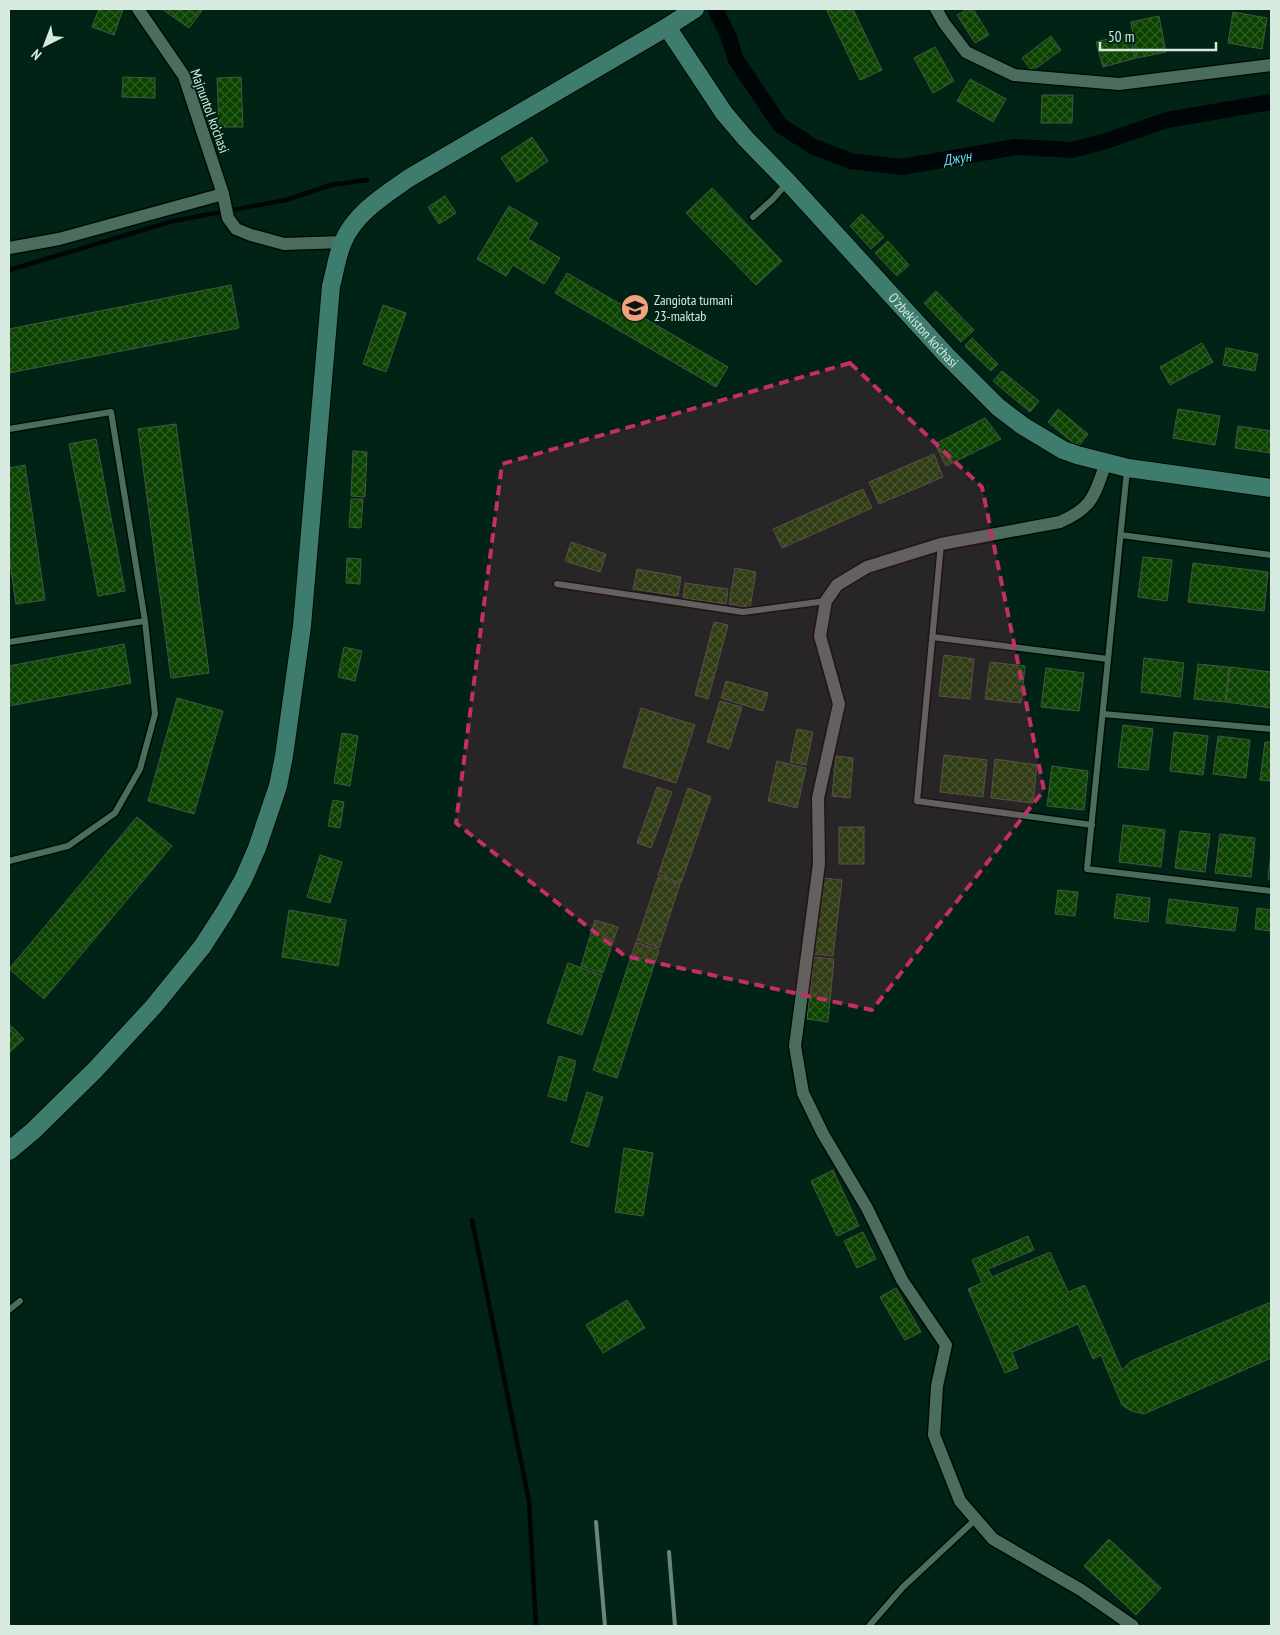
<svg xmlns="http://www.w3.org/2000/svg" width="1280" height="1635" font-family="'PT Sans Narrow',sans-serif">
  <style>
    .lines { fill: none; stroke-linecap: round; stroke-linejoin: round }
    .stream { stroke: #000608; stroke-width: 4.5 }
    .canal { stroke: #000608; stroke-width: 16 }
    .building { fill: url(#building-cross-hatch); stroke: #42573e }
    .lane-casing { stroke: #000b04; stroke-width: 9 }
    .street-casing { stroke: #000b04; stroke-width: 15 }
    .secondary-casing { stroke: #000b04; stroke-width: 20 }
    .lane { stroke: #4b6d5d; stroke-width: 6 }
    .street { stroke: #4b6d5d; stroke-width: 12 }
    .secondary { stroke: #3e7c6e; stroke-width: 18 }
    .rail { stroke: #6b867a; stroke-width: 4 }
    .marked { fill: #c42d68; fill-opacity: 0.2; stroke: #c42d68; stroke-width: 4; stroke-dasharray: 10 6; stroke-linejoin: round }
    .labels { text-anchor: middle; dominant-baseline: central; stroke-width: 4; stroke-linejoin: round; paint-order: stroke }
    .street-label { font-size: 14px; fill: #d7eae0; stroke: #012316 }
    .poi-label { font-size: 14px; fill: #d7eae0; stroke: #012316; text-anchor: start }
    .water-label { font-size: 15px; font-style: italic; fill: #65def5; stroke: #012316 }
  </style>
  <defs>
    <pattern id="building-cross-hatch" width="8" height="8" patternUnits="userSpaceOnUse" patternTransform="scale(1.25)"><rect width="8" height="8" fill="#0b4200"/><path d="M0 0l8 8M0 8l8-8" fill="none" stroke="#2e5d25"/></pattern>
  </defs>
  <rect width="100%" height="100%" fill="#012316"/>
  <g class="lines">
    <!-- stream -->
    <g class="stream">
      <path d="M9,270L173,221L286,200L331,185L367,180"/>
      <path d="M472,1220L529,1501L536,1626"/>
    </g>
    <!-- canal -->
    <path class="canal" id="s1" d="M715,9L728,35L736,60L780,125L812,146L850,161L902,167L1016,147L1072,150L1103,142L1167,120L1271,102"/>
  </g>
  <!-- building -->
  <g class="building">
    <path d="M99,9H123L114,35L92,27Z"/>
    <path d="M162,9H203L189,28Z"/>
    <path d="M826,9H853L882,70L860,80Z"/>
    <path d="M968,9H973L989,35L975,43L957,15Z"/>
    <path d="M1233,12L1267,18L1262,49L1228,43Z"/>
    <path d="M1159,16L1166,52L1137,58L1131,22Z"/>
    <path d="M1130,33L1136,58L1103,67L1096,42Z"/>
    <path d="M1051,36L1061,50L1032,71L1022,58Z"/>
    <path d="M935,47L954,81L933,93L914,58Z"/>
    <path d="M123,77L155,78V98L122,97Z"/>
    <path d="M241,77L243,127H219L217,78Z"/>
    <path d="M970,79L1006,99L993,122L957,101Z"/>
    <path d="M1042,95H1073L1072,123H1041Z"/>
    <path d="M532,137L548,161L517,182L501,158Z"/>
    <path d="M712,188L782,261L756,285L686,213Z"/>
    <path d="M445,196L456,213L439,224L428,207Z"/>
    <path d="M509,206L538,223L528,239L560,258L544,284L513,265L506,276L477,259Z"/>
    <path d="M862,214L884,237L871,249L850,226Z"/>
    <path d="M888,241L909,265L897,276L875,253Z"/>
    <path d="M567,273L728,367L716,387L555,293Z"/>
    <path d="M231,285L239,328L9,373V329Z"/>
    <path d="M936,291L974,330L961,342L924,303Z"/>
    <path d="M383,305L406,313L386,372L363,364Z"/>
    <path d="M972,338L998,364L991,371L965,346Z"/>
    <path d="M1202,343L1213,362L1170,385L1160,367Z"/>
    <path d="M1226,348L1258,354L1255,371L1223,365Z"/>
    <path d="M1002,371L1039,401L1030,412L993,381Z"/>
    <path d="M1058,409L1088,434L1078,447L1048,422Z"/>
    <path d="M1178,409L1220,416L1215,445L1173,438Z"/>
    <path d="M985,418L1001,439L946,466L935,444Z"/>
    <path d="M176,424L209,673L171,678L138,429Z"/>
    <path d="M1238,426L1271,431V453L1235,448Z"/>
    <path d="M96,439L125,591L98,596L69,444Z"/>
    <path d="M353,451L367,452L365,497L351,496Z"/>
    <path d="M934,454L943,477L879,504L869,482Z"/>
    <path d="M25,465L45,600L16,604L9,556V468Z"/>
    <path d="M863,489L872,508L782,548L773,529Z"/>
    <path d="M351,499H363L361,528L349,527Z"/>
    <path d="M571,542L606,554L600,572L565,561Z"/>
    <path d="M1143,557L1172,560L1167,601L1138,597Z"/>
    <path d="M347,558L361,559L360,584L346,583Z"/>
    <path d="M1193,563L1268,572L1264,611L1188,602Z"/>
    <path d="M735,568L756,572L750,608L729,604Z"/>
    <path d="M637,569L681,577L678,596L633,589Z"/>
    <path d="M685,583L728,589L726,604L683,598Z"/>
    <path d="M714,622L728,625L708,699L695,695Z"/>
    <path d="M124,644L131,683L9,706V666Z"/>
    <path d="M344,647L362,651L355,681L338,677Z"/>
    <path d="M944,655L974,659L970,699L939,696Z"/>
    <path d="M1144,658L1184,663L1180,697L1141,692Z"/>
    <path d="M990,662L1025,666L1021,703L985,699Z"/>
    <path d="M1198,664L1229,667L1225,702L1194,699Z"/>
    <path d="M1230,667L1271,672V708L1226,702Z"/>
    <path d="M1046,668L1084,673L1079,711L1041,707Z"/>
    <path d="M726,681L768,693L763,711L721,698Z"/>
    <path d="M177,698L223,711L194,814L148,801Z"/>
    <path d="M720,701L742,707L729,749L707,742Z"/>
    <path d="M641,708L695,725L676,783L623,767Z"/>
    <path d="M1123,725L1153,729L1148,770L1118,767Z"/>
    <path d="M797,729L813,732L806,765L790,762Z"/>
    <path d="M1174,732L1208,736L1203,775L1170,771Z"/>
    <path d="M342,733L358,736L350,786L334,783Z"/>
    <path d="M1218,736L1250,740L1246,778L1213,774Z"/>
    <path d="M1265,742H1271V781L1260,780Z"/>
    <path d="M944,755L987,760L983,797L940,792Z"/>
    <path d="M836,756L853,758L850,798L832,796Z"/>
    <path d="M995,759L1037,765L1033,803L991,798Z"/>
    <path d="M777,761L806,768L797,808L768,801Z"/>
    <path d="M1052,766L1088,771L1084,810L1047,806Z"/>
    <path d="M657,787L672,792L651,848L637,843Z"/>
    <path d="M688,788L711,797L681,883L658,875Z"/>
    <path d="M333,800L344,802L340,828L328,826Z"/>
    <path d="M137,817L172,846L44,999L9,969Z"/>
    <path d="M1123,825L1165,830L1161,867L1119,862Z"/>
    <rect x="839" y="827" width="25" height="37"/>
    <path d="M1180,831L1210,834L1205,872L1175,868Z"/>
    <path d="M1220,834L1255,838L1251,877L1215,873Z"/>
    <path d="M1271,852V879H1268Z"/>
    <path d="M320,855L342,862L330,903L307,897Z"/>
    <path d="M658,877L680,884L659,948L637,940Z"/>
    <path d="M823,878L842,880L833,956L814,954Z"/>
    <path d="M1058,890L1078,892L1075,916L1055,914Z"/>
    <path d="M1117,894L1150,898L1148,922L1114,918Z"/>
    <path d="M1169,899L1238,908L1235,931L1166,923Z"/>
    <path d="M1257,908L1271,910V931L1255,929Z"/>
    <path d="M289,910L346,920L338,966L282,957Z"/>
    <path d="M595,920L618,927L603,973L581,966Z"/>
    <path d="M636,942L659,950L617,1078L593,1070Z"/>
    <path d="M814,957L834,959L828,1022L807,1019Z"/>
    <path d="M568,963L602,975L582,1035L547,1023Z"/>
    <path d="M9,1024L24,1039L9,1053Z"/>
    <path d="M559,1056L576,1061L566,1101L548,1096Z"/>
    <path d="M587,1092L603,1097L588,1147L571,1142Z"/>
    <path d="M624,1148L653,1153L643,1216L615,1212Z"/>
    <path d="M833,1170L859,1226L837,1236L811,1181Z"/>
    <path d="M863,1232L876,1259L857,1268L844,1241Z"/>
    <path d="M1028,1236L1034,1250L988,1269L992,1277L1050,1252L1068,1292L1085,1285L1122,1370L1131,1361L1271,1302V1358L1144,1414L1131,1411L1122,1405L1101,1355L1093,1359L1078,1324L1012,1352L1018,1368L1005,1373L968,1289L982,1283L972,1260Z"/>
    <path d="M896,1288L921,1332L905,1340L880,1297Z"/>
    <path d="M627,1300L645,1328L603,1353L586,1325Z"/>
    <path d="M1109,1539L1161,1588L1136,1615L1084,1566Z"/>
  </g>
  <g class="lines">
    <defs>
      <g id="lane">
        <path d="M753,217L773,199L787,183"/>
        <path d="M9,429L111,412L145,621L155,714L140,769L115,813L68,846L9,861"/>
        <path d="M1127,470L1087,869L1271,891"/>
        <path d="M1121,535L1271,555"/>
        <path d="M941,544L917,801L1092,825"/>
        <path d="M557,584L743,612L826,601"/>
        <path d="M932,637L1108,659"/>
        <path d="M9,642L145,621"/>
        <path d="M1103,714L1271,729"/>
        <path d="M9,1310L20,1301"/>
        <path d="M869,1626L903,1587L976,1519"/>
      </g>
      <g id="street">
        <path d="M138,9L184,76L223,194L228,218L236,229L251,235L284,244L343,242"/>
        <path d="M936,9L944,23L966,52L1014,75L1119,84L1271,65"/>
        <path d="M9,248L59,239L223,194"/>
        <path d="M1106,463C1094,495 1094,507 1060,522L941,544L867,567L837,585L826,601L820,636L839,704L818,798L819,864L795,1046L803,1093L823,1134L867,1208L902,1280L946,1345L937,1386L934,1435L960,1501L993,1539L1081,1590L1133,1626"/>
      </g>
      <g id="secondary">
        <path id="s2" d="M667,27L724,113L746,139L788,182L947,356L998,407L1023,426L1063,450L1077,455L1128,468L1271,488"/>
        <path d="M9,1151L33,1131L95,1070L154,1006L202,947L224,913L243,880L257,848L278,786L284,756L302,626L331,286C335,272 337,255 343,242C355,213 385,195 409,178L667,27L695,9"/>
      </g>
    </defs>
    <!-- lane casing -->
    <use href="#lane" class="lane-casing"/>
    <!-- street casing -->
    <use href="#street" class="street-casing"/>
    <!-- secondary casing -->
    <use href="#secondary" class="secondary-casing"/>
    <!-- lane -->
    <use href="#lane" class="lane"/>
    <!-- street -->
    <use href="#street" class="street"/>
    <!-- secondary -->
    <use href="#secondary" class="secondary"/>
    <!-- rail -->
    <g class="rail">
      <path d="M596,1522L605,1626"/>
      <path d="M669,1552L675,1626"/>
    </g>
  </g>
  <!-- marked area -->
  <path class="marked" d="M850,363L982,487L1044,790L872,1010L625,956L456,823L502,464Z"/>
  <!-- icons -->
  <defs>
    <symbol id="school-disc" viewBox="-11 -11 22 22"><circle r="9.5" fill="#f1a17d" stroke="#012316"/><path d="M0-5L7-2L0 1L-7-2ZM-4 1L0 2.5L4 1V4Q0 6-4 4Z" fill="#111"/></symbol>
  </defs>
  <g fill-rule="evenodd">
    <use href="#school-disc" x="619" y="292" width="32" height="32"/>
  </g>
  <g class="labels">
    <!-- street labels -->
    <g class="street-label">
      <text transform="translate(210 111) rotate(70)">Majnuntol ko‘chasi</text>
      <text stroke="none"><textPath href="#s2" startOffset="398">O'zbekiston ko'chasi</textPath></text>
    </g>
    <!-- poi labels -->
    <g class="poi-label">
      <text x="654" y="300">Zangiota tumani<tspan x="654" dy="16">23-maktab</tspan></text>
    </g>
    <!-- water labels -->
    <g class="water-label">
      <text stroke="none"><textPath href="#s1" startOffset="321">Джун</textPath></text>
    </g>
  </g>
  <!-- border -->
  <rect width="1280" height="1635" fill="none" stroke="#d7eae0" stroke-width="20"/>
  <!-- north arrow -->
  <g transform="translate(45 45) rotate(222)" stroke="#012316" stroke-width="4" paint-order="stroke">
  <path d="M0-4L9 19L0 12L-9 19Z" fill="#d7eae0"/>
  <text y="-8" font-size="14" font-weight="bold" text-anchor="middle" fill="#d7eae0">N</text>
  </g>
  <!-- scale -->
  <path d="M1100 42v8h116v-8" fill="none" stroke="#d7eae0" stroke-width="2.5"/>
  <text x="1108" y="42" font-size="15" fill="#d7eae0" stroke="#012316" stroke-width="4" paint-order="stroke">50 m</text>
</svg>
